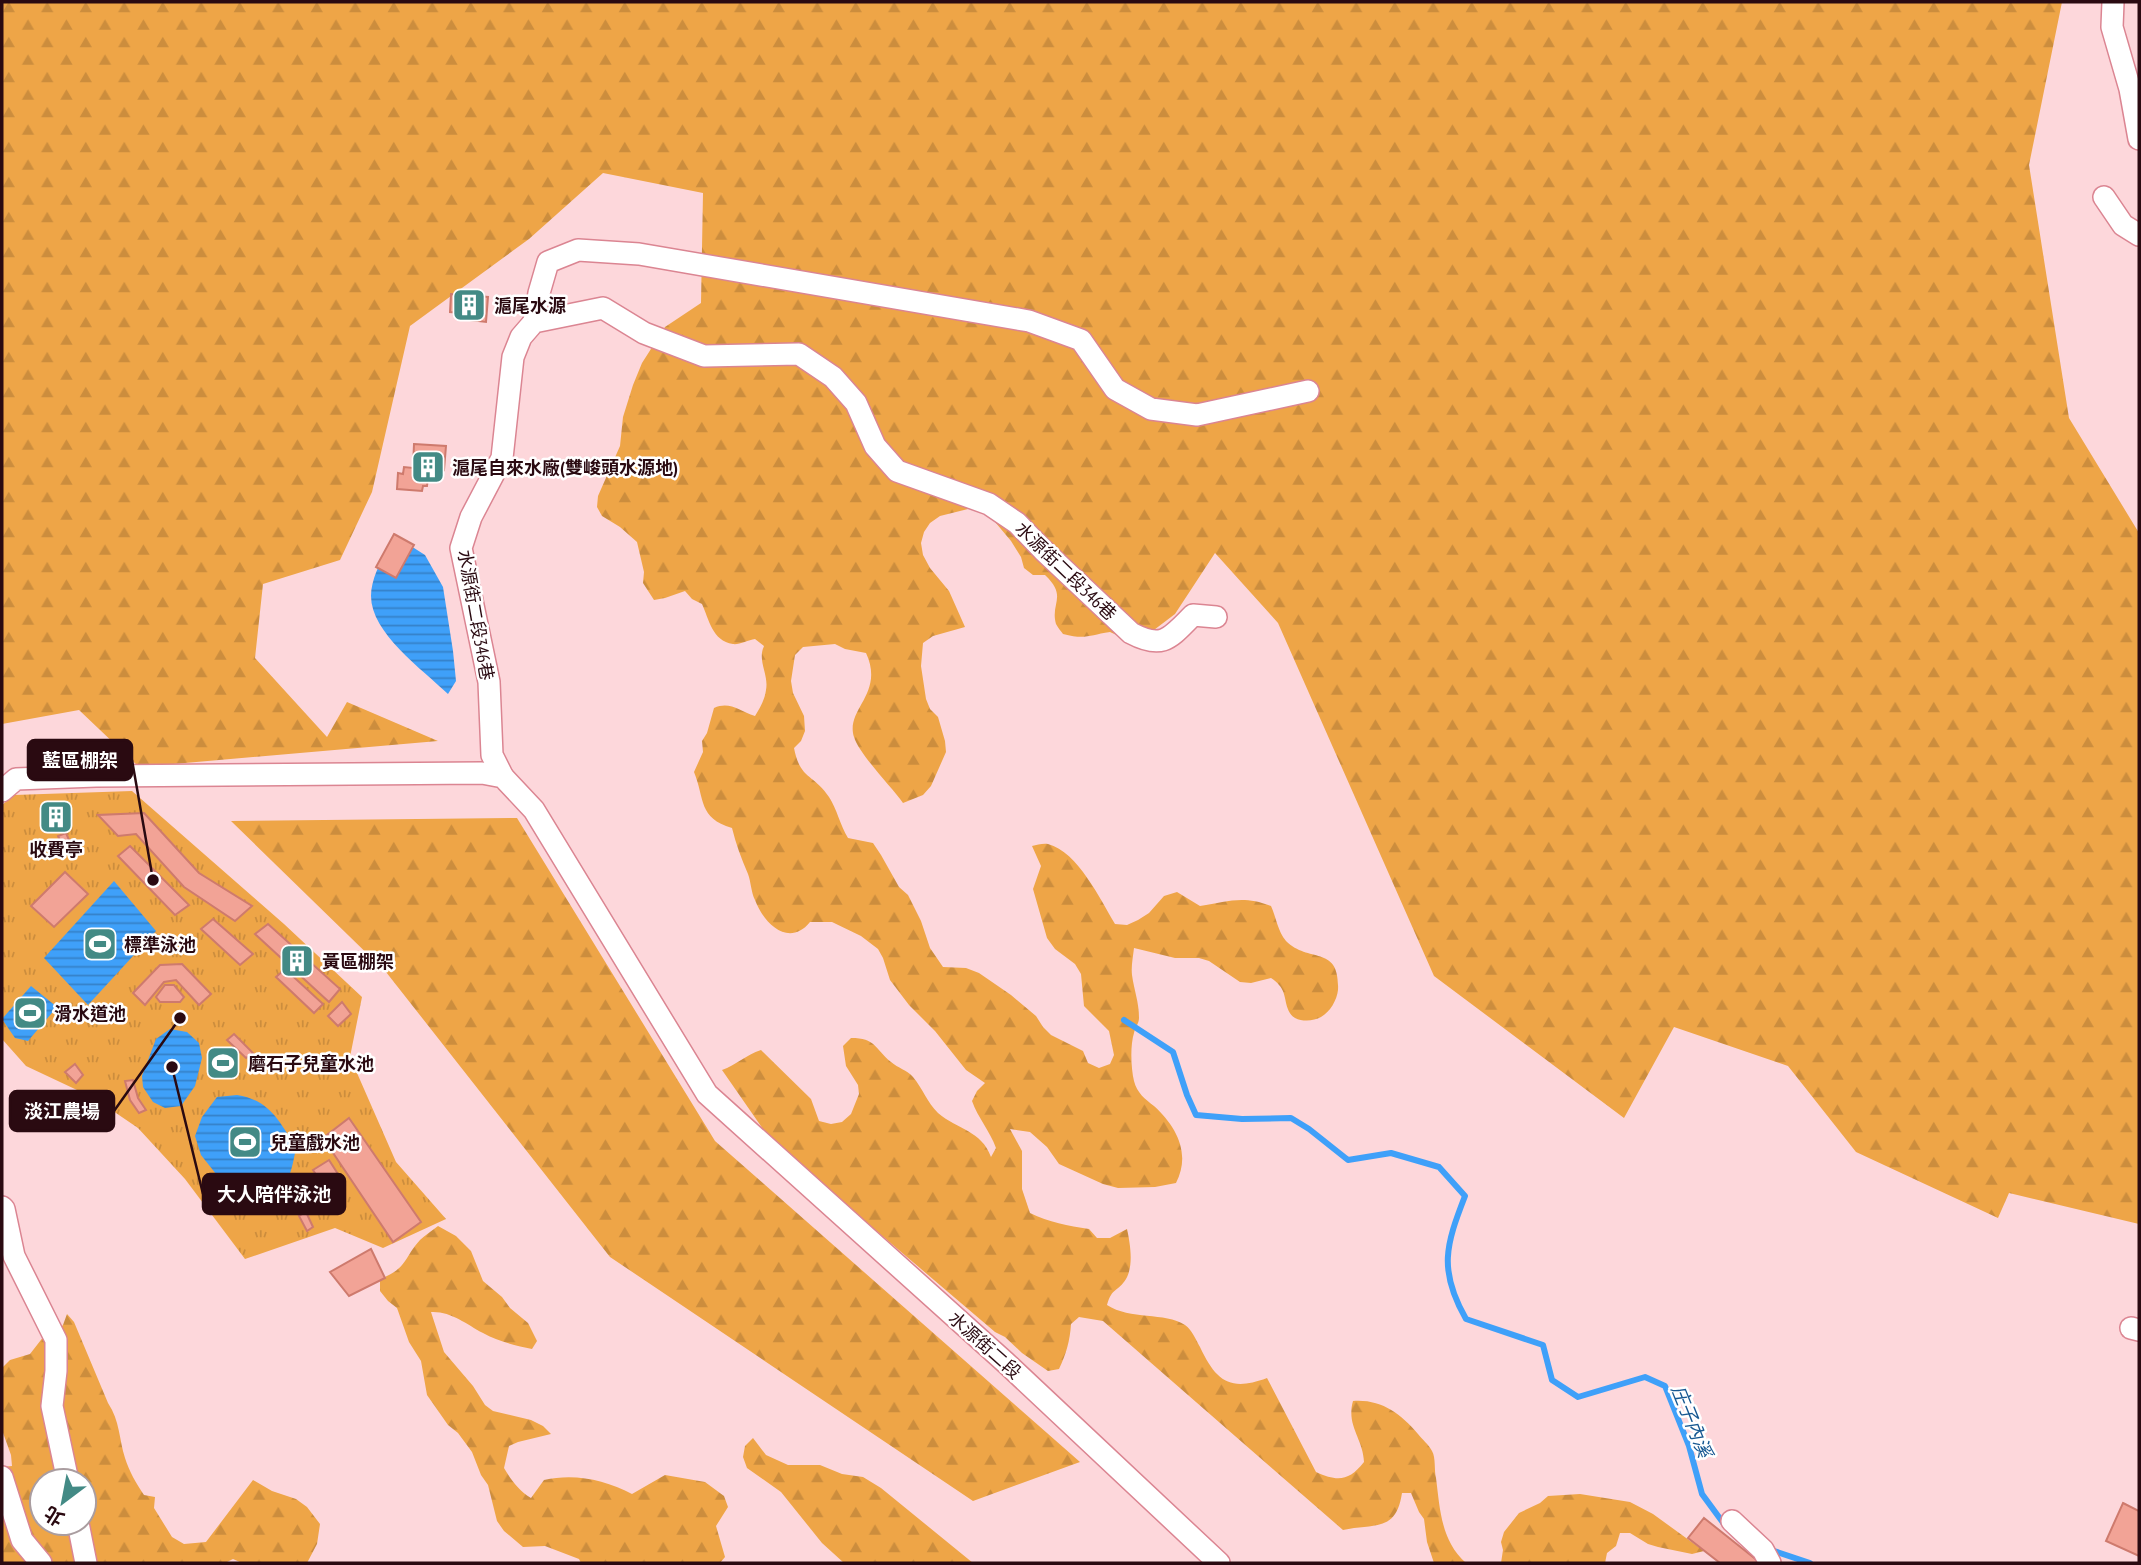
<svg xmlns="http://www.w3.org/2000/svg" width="2141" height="1565" font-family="'PT Sans Narrow','Noto Sans TC',sans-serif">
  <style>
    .grass { fill: url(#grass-tufts) }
    .forest { fill: url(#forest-firs); fill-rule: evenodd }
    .water { fill: url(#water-rules) }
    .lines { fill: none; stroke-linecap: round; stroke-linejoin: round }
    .stream { stroke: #3fa0f9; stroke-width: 6 }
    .building { fill: #f2a396; stroke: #ce7a6d; stroke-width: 2 }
    .minor-casing { stroke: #db8592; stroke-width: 24 }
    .minor { stroke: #fff; stroke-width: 21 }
    .labels { text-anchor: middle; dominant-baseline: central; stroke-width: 5; stroke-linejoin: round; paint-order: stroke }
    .poi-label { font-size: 18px; font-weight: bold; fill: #2a0a11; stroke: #fff; text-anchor: start }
    .street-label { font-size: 18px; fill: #2a0a11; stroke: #fff }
    .water-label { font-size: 19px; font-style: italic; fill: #175892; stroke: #fff }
    .leader { fill: none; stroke: #2a0a11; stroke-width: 2.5 }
    .callout-dot { fill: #2a0a11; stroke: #fff; stroke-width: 2.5 }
    .callout { fill: #2a0a11; stroke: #2a0a11; stroke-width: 2.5 }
    .callout-label { font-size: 19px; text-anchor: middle; font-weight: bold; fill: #fff }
  </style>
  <defs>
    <pattern id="grass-tufts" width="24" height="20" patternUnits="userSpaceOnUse" patternTransform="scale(1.75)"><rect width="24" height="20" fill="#eea547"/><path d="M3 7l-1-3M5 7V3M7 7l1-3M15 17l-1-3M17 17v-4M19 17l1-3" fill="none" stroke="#cc8d3d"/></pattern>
    <pattern id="forest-firs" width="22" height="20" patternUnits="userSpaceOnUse" patternTransform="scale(1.75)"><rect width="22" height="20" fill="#eea547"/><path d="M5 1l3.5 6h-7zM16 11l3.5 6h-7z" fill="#cc8d3d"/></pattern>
    <pattern id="water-rules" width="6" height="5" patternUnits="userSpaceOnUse" patternTransform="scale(1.75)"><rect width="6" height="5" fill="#3fa0f9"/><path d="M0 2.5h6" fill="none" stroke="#3581c8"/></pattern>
  </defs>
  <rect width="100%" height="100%" fill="#fdd7db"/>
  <!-- grass -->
  <path class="grass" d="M132,791L284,924L362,997L350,1057L396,1162L446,1219L383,1248L335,1228L245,1259L185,1179L138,1128L94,1098L26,1066L2,1039V805L14,795Z"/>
  <!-- forest -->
  <g class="forest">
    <path d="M2,2H2062L2029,165L2069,418L2139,533V1224L2009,1193L1998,1218L1856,1152L1788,1066L1674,1027L1624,1118L1434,976L1278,623L1215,553L1175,614L1150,633L1132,642L1110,632C1089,635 1086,640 1063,634C1061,631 1058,628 1056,624C1050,603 1068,597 1045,575H1033L1024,568L1021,557L1011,541L985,510L972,508L940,516L930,523L924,532L921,543L923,555L930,568L949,591L965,627L933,636L923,643L921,666L926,699L930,709L938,717L945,741L946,752L931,786L923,795L903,803C891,786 859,754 854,737C845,709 885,694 866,653L845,649L835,644L803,647L795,655L791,681L793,693L804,716L805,731L801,741L794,748C800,780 814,774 829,797C837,809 840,825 848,838L873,843L881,855L899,887L908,895L921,921L930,948L943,967L966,968L979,973L1011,995L1036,1016L1043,1027L1051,1035L1083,1051L1088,1063L1099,1068L1110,1064L1114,1055L1109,1031L1084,1006L1081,974L1075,964L1055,949L1047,938L1033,889L1041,866L1032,846C1037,845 1043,843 1048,844C1078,852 1100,899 1115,924L1127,925L1138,920L1149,913L1164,896L1177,892L1200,906C1228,902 1242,895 1271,906C1276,917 1278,932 1286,941C1309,964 1340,944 1338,990C1337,1000 1330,1012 1321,1017C1314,1021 1303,1022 1295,1018C1283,1010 1288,994 1279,985C1277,982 1274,980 1271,978L1251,983L1240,982L1209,961L1199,958H1175L1134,948C1133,957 1131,966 1132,975C1134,990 1139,1002 1139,1018C1139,1024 1135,1027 1134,1033C1130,1046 1131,1068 1134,1081C1137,1093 1145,1099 1154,1106C1177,1127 1191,1154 1176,1183L1155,1187L1118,1188L1103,1184L1059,1164L1047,1147L1030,1132L1010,1129L1022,1151V1189L1030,1213C1049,1222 1068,1226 1089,1229L1097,1238H1110L1127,1229C1130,1243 1134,1265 1126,1279C1118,1292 1112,1287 1107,1305C1130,1320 1165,1312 1185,1325C1192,1330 1196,1340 1200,1347C1216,1381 1230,1392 1267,1378L1316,1472C1338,1482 1349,1481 1364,1462C1363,1438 1346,1426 1353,1401C1381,1399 1400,1413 1418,1434C1422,1439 1429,1445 1432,1451C1436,1458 1434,1470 1436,1478C1440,1509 1441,1541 1466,1563H1434L1427,1542L1424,1519L1419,1512L1411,1493H1402C1396,1533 1374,1523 1343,1530L1103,1321L1079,1317L1071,1324C1070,1341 1066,1354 1059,1369L1048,1371L1022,1353L1005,1337L995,1332L772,1142L722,1070C736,1065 746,1055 761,1050L811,1099L819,1121L831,1124L842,1122L851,1114L859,1094L858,1085L846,1066L843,1046L851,1038C876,1038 874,1048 891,1062C898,1068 907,1070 913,1077C923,1089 927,1102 938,1113C958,1130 981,1130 991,1157L996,1148C990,1131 978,1118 972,1101L977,1091L985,1083L966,1070L935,1031L909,1005L890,980L883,958L878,949L861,936L832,922H810C789,948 764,924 755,900C751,892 751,882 748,874C741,858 736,844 732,828C698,818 705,799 694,772L703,752L702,741L707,733L714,708C730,701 739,711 755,716C760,708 765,699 766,690C769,674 757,661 764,646L755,639C748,640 739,645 733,644C712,641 709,619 702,604L692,599L685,591L665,598L654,600L643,583L644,572L637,542L620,527L602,516L597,507L598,496L620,446L623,417L633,385L642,363L665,327L701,303L703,193L603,173L529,239L410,326L372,492L340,560L263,584L255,658L327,737L347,702L438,741L139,767L79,710L2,724Z"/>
    <path d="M517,818L715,1141L1080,1462L973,1501L610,1257L386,972L231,821Z"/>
    <path d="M438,1226L456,1236L471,1251L483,1281L502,1297L510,1308L528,1323L537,1341L532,1349C516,1346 497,1341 483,1333C466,1324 451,1311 431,1312L444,1352L473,1386L485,1405L493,1411L531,1420L543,1426L551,1434L518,1442L509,1446L504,1468C511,1480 519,1491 531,1498L544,1480C575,1473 605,1480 632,1494L665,1475L705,1482L724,1496L728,1507L716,1526L725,1557L720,1563H581L579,1559L545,1546L523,1547L504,1531L497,1521L488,1485L481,1475L472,1452L458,1433L448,1425L427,1395L421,1361L409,1342L397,1308L388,1301L380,1291V1279C408,1268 403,1259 420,1240C425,1235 432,1231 438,1226Z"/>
    <path d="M67,1314L74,1322L108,1403C120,1421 119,1439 125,1458C129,1471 136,1483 144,1495L155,1497L154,1508L172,1537L184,1544L206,1542L253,1480L272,1491L296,1499L307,1507L320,1524L317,1544L307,1563H242L233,1559L225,1563H2V1467L12,1466L11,1455L2,1430V1368L10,1360L30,1354L44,1336L55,1334L63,1325ZM42,1481H84V1523H42Z"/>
    <path d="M753,1438L766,1455L788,1465H820L842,1474L863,1477L881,1488L973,1563H844L822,1543L781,1492L747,1468L743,1457L745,1446Z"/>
    <path d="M1580,1494L1630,1502L1653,1514L1704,1551L1692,1554L1658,1547L1648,1544L1630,1533H1620L1616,1546L1607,1553L1605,1563H1501L1503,1550L1501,1542L1504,1532L1519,1513L1540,1503L1548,1496Z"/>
  </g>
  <!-- water -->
  <g class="water">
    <path d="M414,548L425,555L443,587L453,651L456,681L448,694C422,669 371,633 371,596C371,580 380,563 387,549Z"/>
    <path d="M114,881L156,931L88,1005L44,958Z"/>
    <path d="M31,986L57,1007L28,1041L15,1038L2,1019Z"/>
    <path d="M170,1029L187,1032L199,1043L202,1058L195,1086L181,1106L165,1108L153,1102L143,1087L142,1076L156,1039Z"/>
    <path d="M223,1050H231L236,1059L228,1073H215L210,1066L214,1059Z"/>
    <path d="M237,1095C270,1100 280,1122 296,1148C289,1183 290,1182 257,1200L231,1193L201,1155L195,1136L202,1117L217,1097Z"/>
  </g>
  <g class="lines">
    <!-- stream -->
    <g class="stream">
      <path d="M1124,1020L1173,1052L1187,1095L1196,1115L1242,1119L1291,1118L1309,1129L1348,1160L1391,1153L1439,1167L1465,1196C1446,1245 1438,1270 1466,1319L1543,1345L1552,1380L1578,1397L1645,1377L1665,1386L1689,1446L1702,1494L1724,1524L1728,1527"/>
      <path d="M1768,1549L1810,1563"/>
    </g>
  </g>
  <!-- building -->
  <g class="building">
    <path d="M451,294L488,297L486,322L460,319L461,313L450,312Z"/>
    <path d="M414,444L446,446L444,470L442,469L441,473L428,477L427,486H423L422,491L397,489L398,473L403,474L404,467L413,468Z"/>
    <path d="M394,534L414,545L396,578L376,567Z"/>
    <path d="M57,808L65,816L54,825L46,817Z"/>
    <path d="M144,813L199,873L252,906L235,921L184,887L136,834L118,836L98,815Z"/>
    <path d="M66,833L73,849L66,853L58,836Z"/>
    <path d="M130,846L189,905L175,915L118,856Z"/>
    <path d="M65,872L88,894L54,927L31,906Z"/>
    <path d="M213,919L253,954L240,965L201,929Z"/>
    <path d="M268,924L340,989L329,1002L255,934Z"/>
    <path d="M182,964L211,994L199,1005L176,980L164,982L145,1005L133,993L160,965Z"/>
    <path d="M285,969L323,1004L314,1013L276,977Z"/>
    <path d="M165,985H174L184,997L180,1002H160L156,997Z"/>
    <path d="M342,1002L351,1014L338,1026L328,1016Z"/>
    <path d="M234,1034L253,1053L246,1058L227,1040Z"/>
    <path d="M75,1064L83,1075L76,1083L65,1072Z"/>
    <path d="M133,1080L138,1098L146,1110L139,1113L130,1100L125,1081Z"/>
    <path d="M349,1118L421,1222L393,1242L323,1138Z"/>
    <path d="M329,1160L345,1185L329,1194L313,1170Z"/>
    <path d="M306,1212L313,1227L307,1231L299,1216Z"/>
    <path d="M371,1249L385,1278L349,1296L330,1272Z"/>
    <path d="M2123,1503L2139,1511V1556L2106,1541Z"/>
    <path d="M1704,1518L1758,1561L1757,1563H1720L1688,1538Z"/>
  </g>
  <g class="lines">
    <defs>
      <g id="minor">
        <path d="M2113,2L2112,27L2130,89L2139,139"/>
        <path d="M2104,197L2123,225L2139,235"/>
        <path d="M534,322L539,293L548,262L578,250L639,254L1029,321L1081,340L1115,389L1151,409L1197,415L1308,391"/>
        <path d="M503,777L492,755L489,682L461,548L471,517L502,458L513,357L521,337L534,322L603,308L644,333L704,356L799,354L833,377L856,403L875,446L897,471L989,504L1017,523L1043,550L1131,633C1163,650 1170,638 1193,615L1216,617"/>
        <path d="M2,791L16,779L96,776L482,773L503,777L534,810L707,1094L1005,1362L1219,1563"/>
        <path d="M2,1207L4,1209L14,1256L56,1340V1371L52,1406L68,1481"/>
        <path d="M2131,1328L2139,1330"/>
        <path d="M2,1477L22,1540L41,1563"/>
        <path d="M1732,1521L1763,1550L1770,1563"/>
        <path d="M78,1523L86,1563"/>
      </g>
    </defs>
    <!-- minor casing -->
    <use href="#minor" class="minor-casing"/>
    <!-- minor -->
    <use href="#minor" class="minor"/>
  </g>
  <!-- icons -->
  <defs>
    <symbol id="building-square" viewBox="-11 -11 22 22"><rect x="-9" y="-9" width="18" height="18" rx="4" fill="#438a85" stroke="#fff"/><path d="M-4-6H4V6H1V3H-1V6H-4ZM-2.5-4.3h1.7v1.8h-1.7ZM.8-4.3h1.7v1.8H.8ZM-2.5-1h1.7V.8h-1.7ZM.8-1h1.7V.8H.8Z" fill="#fff"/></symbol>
    <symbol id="stadium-square" viewBox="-11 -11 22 22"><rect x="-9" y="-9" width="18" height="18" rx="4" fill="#438a85" stroke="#fff"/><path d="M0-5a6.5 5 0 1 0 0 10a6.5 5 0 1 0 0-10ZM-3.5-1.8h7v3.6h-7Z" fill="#fff"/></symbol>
  </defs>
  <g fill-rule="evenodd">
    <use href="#building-square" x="450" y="286" width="38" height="38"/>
    <use href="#building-square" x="409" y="448" width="38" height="38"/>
    <use href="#building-square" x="37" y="798" width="38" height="38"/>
    <use href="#stadium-square" x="81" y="925" width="38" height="38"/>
    <use href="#building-square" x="278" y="942" width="38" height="38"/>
    <use href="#stadium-square" x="11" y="994" width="38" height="38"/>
    <use href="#stadium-square" x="204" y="1044" width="38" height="38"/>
    <use href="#stadium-square" x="226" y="1123" width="38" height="38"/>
  </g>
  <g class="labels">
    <!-- poi labels -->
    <g class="poi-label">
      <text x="494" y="305">滬尾水源</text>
      <text x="452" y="467">滬尾自來水廠(雙峻頭水源地)</text>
      <text x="56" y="849" text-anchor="middle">收費亭</text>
      <text x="124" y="944">標準泳池</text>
      <text x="322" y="961">黃區棚架</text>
      <text x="54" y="1013">滑水道池</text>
      <text x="248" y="1063">磨石子兒童水池</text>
      <text x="270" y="1142">兒童戲水池</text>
    </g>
    <!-- street labels -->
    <g class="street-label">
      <text transform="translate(1066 571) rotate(44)">水源街二段346巷</text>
      <text transform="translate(476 615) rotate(80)">水源街二段346巷</text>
      <text transform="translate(985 1345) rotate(42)">水源街二段</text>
    </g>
    <!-- water labels -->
    <g class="water-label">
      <text transform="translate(1692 1421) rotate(68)">庄子內溪</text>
    </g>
  </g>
  <!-- callouts -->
  <path class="leader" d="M153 880L132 760M180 1018L114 1111M172 1067L203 1194"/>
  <g class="callout-dot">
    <circle cx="153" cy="880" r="7"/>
    <circle cx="180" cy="1018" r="7"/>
    <circle cx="172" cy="1067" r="7"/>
  </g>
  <g class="callout">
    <rect x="28" y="740" width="104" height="40" rx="7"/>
    <rect x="10" y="1091" width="104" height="40" rx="7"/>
    <rect x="203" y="1174" width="142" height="40" rx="7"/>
  </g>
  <g class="callout-label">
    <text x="80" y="767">藍區棚架</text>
    <text x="62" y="1118">淡江農場</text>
    <text x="274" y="1201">大人陪伴泳池</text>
  </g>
  <!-- border -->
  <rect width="2141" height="1565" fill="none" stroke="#2a0a11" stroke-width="7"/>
  <!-- north arrow -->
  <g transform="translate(63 1502) rotate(212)"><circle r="33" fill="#ffffff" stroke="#aa9da0" stroke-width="2"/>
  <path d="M0-5L12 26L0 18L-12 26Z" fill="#438a85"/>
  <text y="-10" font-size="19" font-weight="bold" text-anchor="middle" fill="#2a0a11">北</text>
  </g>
</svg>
